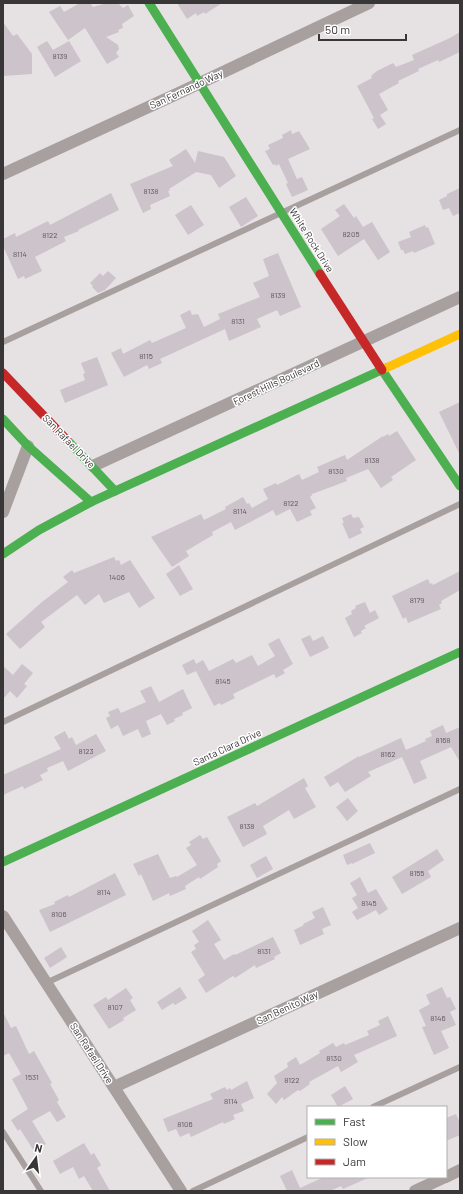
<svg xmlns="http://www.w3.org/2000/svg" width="463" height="1194" font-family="Barlow,sans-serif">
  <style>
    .building { fill: #ccc3cb }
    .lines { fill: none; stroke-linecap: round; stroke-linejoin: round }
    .lane { stroke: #a7a09f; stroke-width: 6 }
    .street { stroke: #a7a09f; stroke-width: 12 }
    .fast { stroke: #4caf50; stroke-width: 9 }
    .slow { stroke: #ffc107; stroke-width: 9 }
    .jam { stroke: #c62828; stroke-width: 9 }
    .labels { text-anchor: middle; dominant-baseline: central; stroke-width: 3; stroke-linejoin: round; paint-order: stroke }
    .number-label { font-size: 8px; fill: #5e595c }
    .street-label { font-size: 10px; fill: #393637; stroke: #fff }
  </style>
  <rect width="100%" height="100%" fill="#e6e1e3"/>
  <!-- building -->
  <g class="building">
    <path d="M80,3H90L93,7L107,3H118L123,8L128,5L134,16L122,24L123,28L118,30L119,32L106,37L118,45L119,49L116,53L119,57L107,64L85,28L68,40L49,12L60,6L64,12Z"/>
    <path d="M177,3H222L205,14L204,12L197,16L196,13L187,19Z"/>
    <path d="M3,22L13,36L17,34L32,54V74L3,76Z"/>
    <path d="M460,32V52L439,62L438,60L418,69L419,71L398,81L399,83L379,94L388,110L380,115L386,124L378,129L372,119L374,118L357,86L372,78L371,76L377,71L393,63L396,67L414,60L412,55L450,38Z"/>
    <path d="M47,41L53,50L69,41L81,61L55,77L37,47Z"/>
    <path d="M291,130L292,134L299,131L310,149L288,159L297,179L302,177L308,190L292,197L286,184L288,183L279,164L276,166L275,164L273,165L265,151L270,149L268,145L283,138L282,135Z"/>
    <path d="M186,149L195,163L198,151L224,157L236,176L219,188L211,175L196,172L169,189L170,191H168L170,196L150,205L151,209L143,213L130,184L173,166L169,160Z"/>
    <path d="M460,188V213L453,216L449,208L443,210L439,200L447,196V194Z"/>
    <path d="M111,193L119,210L78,230L79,231L64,237L66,241L35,257L42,271L25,279L24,276L18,279L3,246V239L15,233L16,237L48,221L50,225Z"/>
    <path d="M246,197L258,216L241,227L229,207Z"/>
    <path d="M344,204L354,218L356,216L363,227L372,222L390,252L378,260L364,239L338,256L321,229L340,216L335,210Z"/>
    <path d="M191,205L204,225L188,235L175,215Z"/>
    <path d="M425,225L426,228L428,227L435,244L414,253L413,251L405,254L403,250H401L398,242L411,237L409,232Z"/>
    <path d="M278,253L301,307L280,316L277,310L257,319L261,327L229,341L225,329L160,359L162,363L149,369L147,365L124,377L111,353L121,348L123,354L150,340L152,343L186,328L180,315L190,310L192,315L198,314L204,327L220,319L218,314L260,297L253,283L269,276L263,259Z"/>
    <path d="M108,271L116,278L105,290L98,293L92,287L93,286L90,283L100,273L103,276Z"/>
    <path d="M97,357L108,385L65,403L60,390L85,380L83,374L85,373L81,363Z"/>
    <path d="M460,402V455L439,412Z"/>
    <path d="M397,431L416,460L391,477L393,480L381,488L368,469L346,478L347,481L312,494V495L310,497L316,508L310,511L312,515L297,522L290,509L276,516L273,510L235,530L231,522L212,532L213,535L186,551L189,556L172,567L151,537L201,514L204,520L226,509L225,507L243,497L247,504L249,503L252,508L268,499L263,489L276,483L277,485L299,474L302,480L319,472L317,467L345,455L347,460L383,436V437L388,434L389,436Z"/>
    <path d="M351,514L353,518L359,517L364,527L360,529L362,533L349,539L342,523H344L342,518Z"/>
    <path d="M114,557L116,561L119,560L121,565L130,560L155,598L139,608L129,592L104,603L99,594L85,605L77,595L41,622L45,627L20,649L6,634L42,602L68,582L63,577L72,570L74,573Z"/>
    <path d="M179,565L193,589L180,596L166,574Z"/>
    <path d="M460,571V590L441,601L442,603L439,605L441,609L408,623L406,617L403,619L392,596L428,579L430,584L432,583L433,585Z"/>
    <path d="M365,602L370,613L375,610L379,618L364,626L366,628L361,631L362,633L354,637L345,618L352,614L351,611L356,608L355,606Z"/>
    <path d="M310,635L313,641L323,636L329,648L310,657L301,639Z"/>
    <path d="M279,638L293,664L283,670L285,673L276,678L274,674L233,694L235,698L221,705L220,703L214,706L196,671L187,675L182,665L194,659L196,664L203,660L209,671L233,659L236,663L252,655L258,666L275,656L268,644Z"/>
    <path d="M22,664L33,673L24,684L27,686L17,698L10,691L3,699V666L13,675Z"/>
    <path d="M151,686L159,702L183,689L192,708L182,713L183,715L174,719L175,721L167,725L161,714L146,721L151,734L142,738L138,729L123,736L118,725L111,729L106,718L110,716L108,712L118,708L121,713L146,702L140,691Z"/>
    <path d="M443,725L446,733L460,727V762L451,747L420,761L427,778L414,784L402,757L368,772L371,776L345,792L338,782L330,787L324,777L359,756V757L401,738L406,750L426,741L425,739L432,736L430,731Z"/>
    <path d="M65,731L69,739L72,737L76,745L96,734L106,751L68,771L63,761L47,768L48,771L40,775L43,780L24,789L23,786L3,795V775L61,749L54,737Z"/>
    <path d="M304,778L308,786L305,788L316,807L294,819L289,810L263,826L267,834L243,847L227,817L255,803L257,806Z"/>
    <path d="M348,798L358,811L347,821L336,807Z"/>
    <path d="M200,835L203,839L207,837L221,861L217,864L218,867L200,879L199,877L185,886L186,889L170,896L169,893L153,901L141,874L139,876L133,864L158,854L170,878L176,876L177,877L197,865L186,848L191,845L189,842Z"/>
    <path d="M370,843L375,853L352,864V863L347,865L343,855Z"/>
    <path d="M437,849L444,860L428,871L431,877L402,894L392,877Z"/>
    <path d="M266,856L273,869L257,878L250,865Z"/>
    <path d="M115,873L126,895L50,932L39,910L55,904L54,902L68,895L69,897Z"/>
    <path d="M360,877L368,893L376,889L388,909L379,915L376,910L357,920L352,912L358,908L352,898L357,895L350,883Z"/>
    <path d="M323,907L331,925L322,929L324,934L300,945L294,930L304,925L303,924L315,918L312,912Z"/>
    <path d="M208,920L221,940L214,944L224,960L234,954L235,955L273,937L281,953L274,957L275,959L256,968L255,965L235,978L233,976L206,993L198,980L205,975L191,952L196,949L194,945L199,942L192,931Z"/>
    <path d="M61,947L67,957L50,968L44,958Z"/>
    <path d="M180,987L187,998L175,1005L173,1003L162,1010L157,1002Z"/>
    <path d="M442,987L447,998L450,997L456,1009L450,1012L456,1025L441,1031L449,1048L434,1055L422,1027L426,1026L419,1010L430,1004L426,995Z"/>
    <path d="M126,988L133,998L130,1000L136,1010L123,1018L124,1020L109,1029L93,1005L106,997L108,1000Z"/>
    <path d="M3,1012L11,1028L16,1026L29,1054L34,1051L52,1083L50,1084L59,1100L57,1102L66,1117L57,1122L50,1111L32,1121L46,1144L34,1151L20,1129L18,1131L11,1120L28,1109L12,1079L21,1074L9,1053L3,1056Z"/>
    <path d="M388,1016L397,1036L354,1055L358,1062L341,1072L338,1066L309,1082L310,1084L300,1091L298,1090L284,1100L282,1097L276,1104L267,1094L277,1083L274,1076L288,1067L287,1063L296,1057L300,1065L320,1053L319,1051L333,1043L336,1047L344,1043L345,1045L369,1035L367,1031L380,1025L378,1021Z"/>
    <path d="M247,1081L254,1098L241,1104L244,1111L233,1115L235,1119L224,1124L223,1122L191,1137L189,1133L180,1137L176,1129L168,1132L163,1119L213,1099L210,1094L225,1087L227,1090L230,1088L231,1090Z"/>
    <path d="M345,1086L353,1099L338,1107L331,1095Z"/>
    <path d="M456,1114L460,1123V1135L446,1141V1118Z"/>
    <path d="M84,1143L91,1155L94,1153L101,1165L97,1168L110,1191H93L84,1176L79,1179L73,1167L60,1174L53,1161Z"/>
    <path d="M292,1170L300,1188L324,1177H370L343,1189L341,1186L330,1191H287L280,1176Z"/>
  </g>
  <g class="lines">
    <!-- lane -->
    <g class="lane">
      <path d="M3,342L460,130"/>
      <path d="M3,722L460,504"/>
      <path d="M46,983L460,789"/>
      <path d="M373,1107L460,1067"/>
      <path d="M3,1132L41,1191"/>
      <path d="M193,1191L308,1137"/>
    </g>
    <!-- street -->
    <g class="street">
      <path d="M3,174L181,92L369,3"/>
      <path d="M93,466L460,297"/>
      <path d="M3,512L28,446"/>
      <path d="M3,916L181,1191"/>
      <path d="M114,1087L460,928"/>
      <path d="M446,1177L460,1170"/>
      <path d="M415,1191L445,1177"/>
    </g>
    <!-- fast -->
    <g class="fast">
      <path d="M149,3L320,274"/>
      <path d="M382,370L460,486"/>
      <path d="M3,419L28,446L91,502"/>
      <path d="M67,440L115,491"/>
      <path d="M3,554L39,530L91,502L386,368"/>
      <path d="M3,862L460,652"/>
    </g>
    <!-- slow -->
    <path class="slow" d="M386,368L460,334"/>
    <!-- jam -->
    <g class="jam">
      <path d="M320,274L382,370"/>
      <path d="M3,373L67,440"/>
    </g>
  </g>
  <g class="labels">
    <!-- number labels -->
    <g class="number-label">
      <text x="60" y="56">8139</text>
      <text x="151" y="191">8138</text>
      <text x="351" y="234">8205</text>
      <text x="50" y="235">8122</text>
      <text x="20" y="254">8114</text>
      <text x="278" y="295">8139</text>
      <text x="238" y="321">8131</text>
      <text x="146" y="356">8115</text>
      <text x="372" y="460">8138</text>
      <text x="336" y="471">8130</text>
      <text x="291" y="503">8122</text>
      <text x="240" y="511">8114</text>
      <text x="117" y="577">1406</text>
      <text x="417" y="600">8179</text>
      <text x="223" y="681">8145</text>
      <text x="443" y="740">8168</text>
      <text x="86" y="751">8123</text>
      <text x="388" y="754">8162</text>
      <text x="247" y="826">8138</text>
      <text x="417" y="873">8155</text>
      <text x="104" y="892">8114</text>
      <text x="369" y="903">8145</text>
      <text x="59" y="914">8106</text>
      <text x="264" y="951">8131</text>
      <text x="115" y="1007">8107</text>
      <text x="438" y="1018">8146</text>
      <text x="334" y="1058">8130</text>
      <text x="32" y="1077">1531</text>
      <text x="292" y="1080">8122</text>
      <text x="231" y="1101">8114</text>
      <text x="185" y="1124">8106</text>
    </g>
    <!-- street labels -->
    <g class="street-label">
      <text transform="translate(186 89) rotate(-25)">San Fernando Way</text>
      <text transform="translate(312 240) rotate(58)">White Rock Drive</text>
      <text transform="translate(276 382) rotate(-25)">Forest Hills Boulevard</text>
      <text transform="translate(69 441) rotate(46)">San Rafael Drive</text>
      <text transform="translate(227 747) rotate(-25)">Santa Clara Drive</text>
      <text transform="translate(287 1007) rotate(-25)">San Benito Way</text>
      <text transform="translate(92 1053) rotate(57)">San Rafael Drive</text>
    </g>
  </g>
  <!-- border -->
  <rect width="463" height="1194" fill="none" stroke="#393637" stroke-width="8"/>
  <!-- legend -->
  <rect x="307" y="1106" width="140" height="72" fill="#ffffff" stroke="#b0afaf"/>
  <rect x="315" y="1119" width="20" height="6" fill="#4caf50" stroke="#b0afaf"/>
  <text x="343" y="1126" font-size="12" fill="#393637">Fast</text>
  <rect x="315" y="1139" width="20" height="6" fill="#ffc107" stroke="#b0afaf"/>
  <text x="343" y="1146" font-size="12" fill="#393637">Slow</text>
  <rect x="315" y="1159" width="20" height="6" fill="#c62828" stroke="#b0afaf"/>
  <text x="343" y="1166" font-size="12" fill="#393637">Jam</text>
  <!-- north arrow -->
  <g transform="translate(36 1158) rotate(14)" stroke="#ffffff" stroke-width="3" paint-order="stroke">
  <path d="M0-3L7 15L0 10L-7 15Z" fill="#393637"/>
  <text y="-6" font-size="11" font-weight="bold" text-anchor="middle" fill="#393637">N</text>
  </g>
  <!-- scale -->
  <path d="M319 34v6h87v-6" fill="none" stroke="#393637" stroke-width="2"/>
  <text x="325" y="34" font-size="12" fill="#393637" stroke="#ffffff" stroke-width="3" paint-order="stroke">50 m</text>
</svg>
